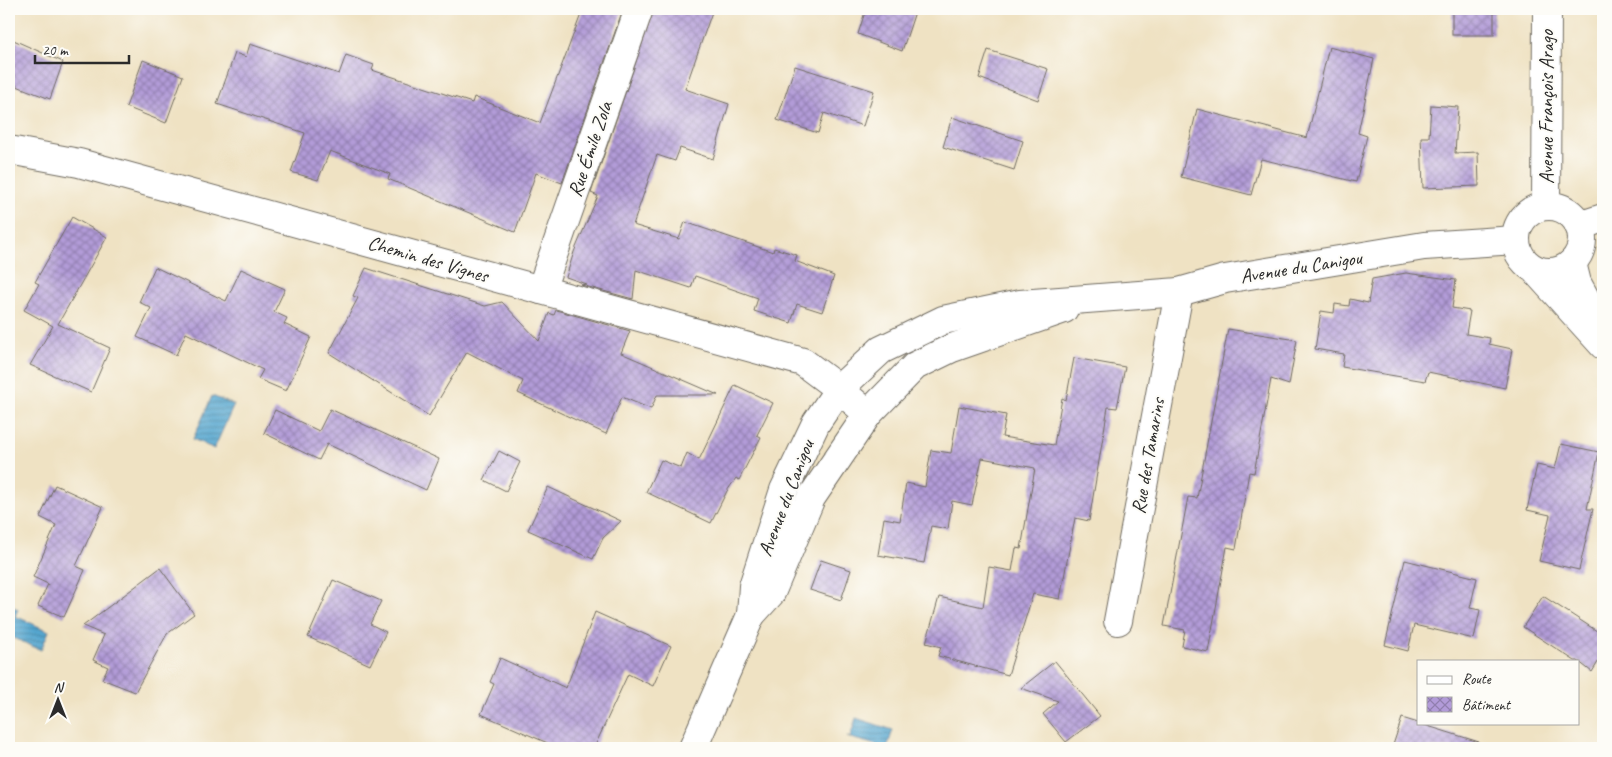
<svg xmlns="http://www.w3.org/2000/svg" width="1612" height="757" font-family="Caveat,sans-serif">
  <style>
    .water { fill: url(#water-rules); stroke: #40687d }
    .building { fill: url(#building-cross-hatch) }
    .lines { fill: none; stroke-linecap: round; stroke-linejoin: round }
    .street-casing { stroke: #706b60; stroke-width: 30 }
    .secondary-casing { stroke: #706b60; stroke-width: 30 }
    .street { stroke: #fff; stroke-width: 28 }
    .secondary { stroke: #fff; stroke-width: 28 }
    .labels { text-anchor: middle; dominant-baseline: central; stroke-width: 4; stroke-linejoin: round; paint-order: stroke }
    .street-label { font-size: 20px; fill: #2b2b2b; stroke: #fdfcf7 }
  </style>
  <defs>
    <pattern id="water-rules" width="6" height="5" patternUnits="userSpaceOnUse" patternTransform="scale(1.25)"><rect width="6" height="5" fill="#54a6cf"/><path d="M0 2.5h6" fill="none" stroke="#4687a8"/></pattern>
    <pattern id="building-cross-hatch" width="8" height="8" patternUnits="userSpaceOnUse" patternTransform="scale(1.25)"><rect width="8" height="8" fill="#b29bd8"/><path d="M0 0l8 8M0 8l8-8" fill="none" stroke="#917faf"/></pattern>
  </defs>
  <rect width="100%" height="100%" fill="#fdfcf7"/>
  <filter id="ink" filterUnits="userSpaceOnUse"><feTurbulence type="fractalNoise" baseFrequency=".02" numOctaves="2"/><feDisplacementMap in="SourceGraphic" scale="10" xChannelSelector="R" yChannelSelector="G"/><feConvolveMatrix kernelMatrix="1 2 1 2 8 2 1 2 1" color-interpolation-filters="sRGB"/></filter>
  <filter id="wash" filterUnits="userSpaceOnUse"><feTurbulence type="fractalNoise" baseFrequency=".0096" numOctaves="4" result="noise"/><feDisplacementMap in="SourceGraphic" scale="20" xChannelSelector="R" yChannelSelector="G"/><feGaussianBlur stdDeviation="1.12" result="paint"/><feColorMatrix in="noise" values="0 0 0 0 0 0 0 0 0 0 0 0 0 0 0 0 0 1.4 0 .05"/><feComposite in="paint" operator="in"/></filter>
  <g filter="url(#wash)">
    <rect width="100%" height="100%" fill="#efe2c3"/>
    <!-- water -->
    <g class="water">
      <path d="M212,396L234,405L214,449L193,439Z"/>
      <path d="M9,605L18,609L15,616L49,631L41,650L9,636Z"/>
      <path d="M856,718L893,730L887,748L847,737L850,738Z"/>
    </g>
    <g id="blocks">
      <!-- building -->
      <g class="building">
        <path d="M583,9H623L562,183L536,173L515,232L388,179L390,174L330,151L318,180L291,172L305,133L217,104L235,53L246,57L250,44L339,74L346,55L374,65L372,70L472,103L474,97L540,123Z"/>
        <path d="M654,9H713L685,89L729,104L713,159L680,148L675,161L657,155L633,225L679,239L685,222L773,252L774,248L797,255L795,261L834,276L822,312L797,304L791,323L754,311L758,298L695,276L691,288L636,270L633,299L581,285L586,284L566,277L574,252L598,196L591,193Z"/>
        <path d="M866,9H916L902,51L858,34Z"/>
        <rect x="1452" y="9" width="42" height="26"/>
        <path d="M9,38L63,62L50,99L9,83Z"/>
        <path d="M1329,47L1374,59L1358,133L1367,136L1356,182L1261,159L1251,195L1181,177L1197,109L1307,138Z"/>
        <path d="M988,50L1048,69L1038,100L979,78Z"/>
        <path d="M143,60L183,76L166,123L126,107Z"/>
        <path d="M795,66L874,91L863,126L824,113L818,133L777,120Z"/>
        <path d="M1431,105L1458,107L1455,153L1478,152L1479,186L1423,188L1421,137H1429Z"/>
        <path d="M952,117L1023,141L1014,170L943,147Z"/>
        <path d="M72,217L107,237L58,324L110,348L91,392L30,365L53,326L24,310L39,284L35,282Z"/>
        <path d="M155,267L226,301L241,269L285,289L274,312L287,318L284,324L311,337L286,391L258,379L263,370L186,333L176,355L137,337L151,308L139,302Z"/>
        <path d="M366,268L485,306L502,302L539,341L549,313L554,315L556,310L630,331L621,353L718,395H657L651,409L622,397L606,434L518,393L523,381L467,352L429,416L329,353L358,298L353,296Z"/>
        <path d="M1406,273L1456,280L1452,308L1470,311L1466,334L1490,338L1489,344L1512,349L1505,388L1428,372L1425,381L1342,367L1344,354L1315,349L1321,311L1334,313L1335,304L1349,306L1350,299L1368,303L1372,279Z"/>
        <path d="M1228,329L1297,340L1289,385L1271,379L1254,473L1249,472L1236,549L1227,547L1208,652L1182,646L1185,630L1164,626L1188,497L1197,498Z"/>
        <path d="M1074,358L1125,367L1117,408L1108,407L1089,521L1075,518L1060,599L1033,594L1008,675L938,656L941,647L926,643L939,597L983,607L989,567L1012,571L1016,548L1021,549L1035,468L982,458L972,505L952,501L948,529L931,526L924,563L878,555L884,518L900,521L906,483L925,487L931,450L951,453L959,406L1006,415L1002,437L1054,445L1062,398L1066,400Z"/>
        <path d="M735,385L773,403L757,435L761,437L739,480L736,478L727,491L711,523L646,492L661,460L681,468L687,453L699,460Z"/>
        <path d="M330,409L439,459L426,490L327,444L319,460L264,433L275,410L319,431Z"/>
        <path d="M1561,444L1599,452L1587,509H1593L1579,570L1539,561L1550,515L1527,510L1537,465L1555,469Z"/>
        <path d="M499,451L520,462L506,491L484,480Z"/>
        <path d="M55,485L103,507L76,566L85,570L64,617L38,606L48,584L33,577L56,525L40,517Z"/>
        <path d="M548,487L621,521L603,538L593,559L528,530Z"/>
        <path d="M821,560L851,570L841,600L810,590Z"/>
        <path d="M1405,560L1477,578L1470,608L1480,610L1474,639L1414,625L1408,651L1385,645Z"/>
        <path d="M160,568L194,614L167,634L135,692L102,679L108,667L93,660L104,635L83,626Z"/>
        <path d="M333,580L381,601L370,624L386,632L370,665L308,637Z"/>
        <path d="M1543,596L1603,635V654L1592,672L1578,661H1575L1523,627Z"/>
        <path d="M595,612L671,646L653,686L628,674L594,748H559L481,714L494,684L490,682L500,658L566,688Z"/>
        <path d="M1055,661L1100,716L1066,742L1043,714L1058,701L1021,688Z"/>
        <path d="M1402,718L1479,742L1478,748H1392Z"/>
      </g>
    </g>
  </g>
  <g filter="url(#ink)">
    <use href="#blocks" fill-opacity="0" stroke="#706b60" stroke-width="1"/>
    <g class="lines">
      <defs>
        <g id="street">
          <path d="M9,150L79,163L803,362L839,389L868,414"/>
          <path d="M1579,226L1603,218"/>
          <path d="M541,290L639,9"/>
          <path d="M1118,621L1179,292"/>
        </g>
        <g id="secondary">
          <path d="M1546,206L1547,9"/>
          <circle cx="1549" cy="239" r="33"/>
          <path d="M1572,263L1577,283L1602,329"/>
          <path d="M1535,270L1603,345"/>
          <path d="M751,615L753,586L784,490L816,423L839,389L881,350L943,320L1020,304L1179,292L1225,279L1424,246L1516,240"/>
          <path d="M693,748L751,615L771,593L811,498L868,414L915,366L952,348L1064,309"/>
        </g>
      </defs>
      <!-- street casing -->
      <use href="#street" class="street-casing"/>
      <!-- secondary casing -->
      <use href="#secondary" class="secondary-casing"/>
      <!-- street -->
      <use href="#street" class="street"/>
      <!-- secondary -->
      <use href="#secondary" class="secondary"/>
    </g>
  </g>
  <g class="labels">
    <!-- street labels -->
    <g class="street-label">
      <text transform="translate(1546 107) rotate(-90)">Avenue François Arago</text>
      <text transform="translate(590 149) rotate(-71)">Rue Émile Zola</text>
      <text transform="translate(428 259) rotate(16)">Chemin des Vignes</text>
      <text transform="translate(1301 267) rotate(-9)">Avenue du Canigou</text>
      <text transform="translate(1148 456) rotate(-80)">Rue des Tamarins</text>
      <text transform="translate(786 498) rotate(-69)">Avenue du Canigou</text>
    </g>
  </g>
  <!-- margin -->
  <rect width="1612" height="757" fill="none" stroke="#fdfcf7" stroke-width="30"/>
  <!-- legend -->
  <rect x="1417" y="660" width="162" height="65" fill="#fdfcf7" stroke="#a9a8a5"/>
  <rect x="1427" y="676" width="25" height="8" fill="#ffffff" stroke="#a9a8a5"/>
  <text x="1462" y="684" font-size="15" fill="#2b2b2b">Route</text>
  <rect x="1427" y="697" width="25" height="15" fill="url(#building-cross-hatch)" stroke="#a9a8a5"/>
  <text x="1462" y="710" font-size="15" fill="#2b2b2b">Bâtiment</text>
  <!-- north arrow -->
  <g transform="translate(58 700)" stroke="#fdfcf7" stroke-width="4" paint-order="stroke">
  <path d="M0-4L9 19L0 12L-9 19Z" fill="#2b2b2b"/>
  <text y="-8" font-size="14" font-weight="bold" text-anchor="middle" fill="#2b2b2b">N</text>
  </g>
  <!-- scale -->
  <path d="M35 55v8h94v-8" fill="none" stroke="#2b2b2b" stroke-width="2.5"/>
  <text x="42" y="55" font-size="15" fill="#2b2b2b" stroke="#fdfcf7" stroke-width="4" paint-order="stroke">20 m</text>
</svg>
